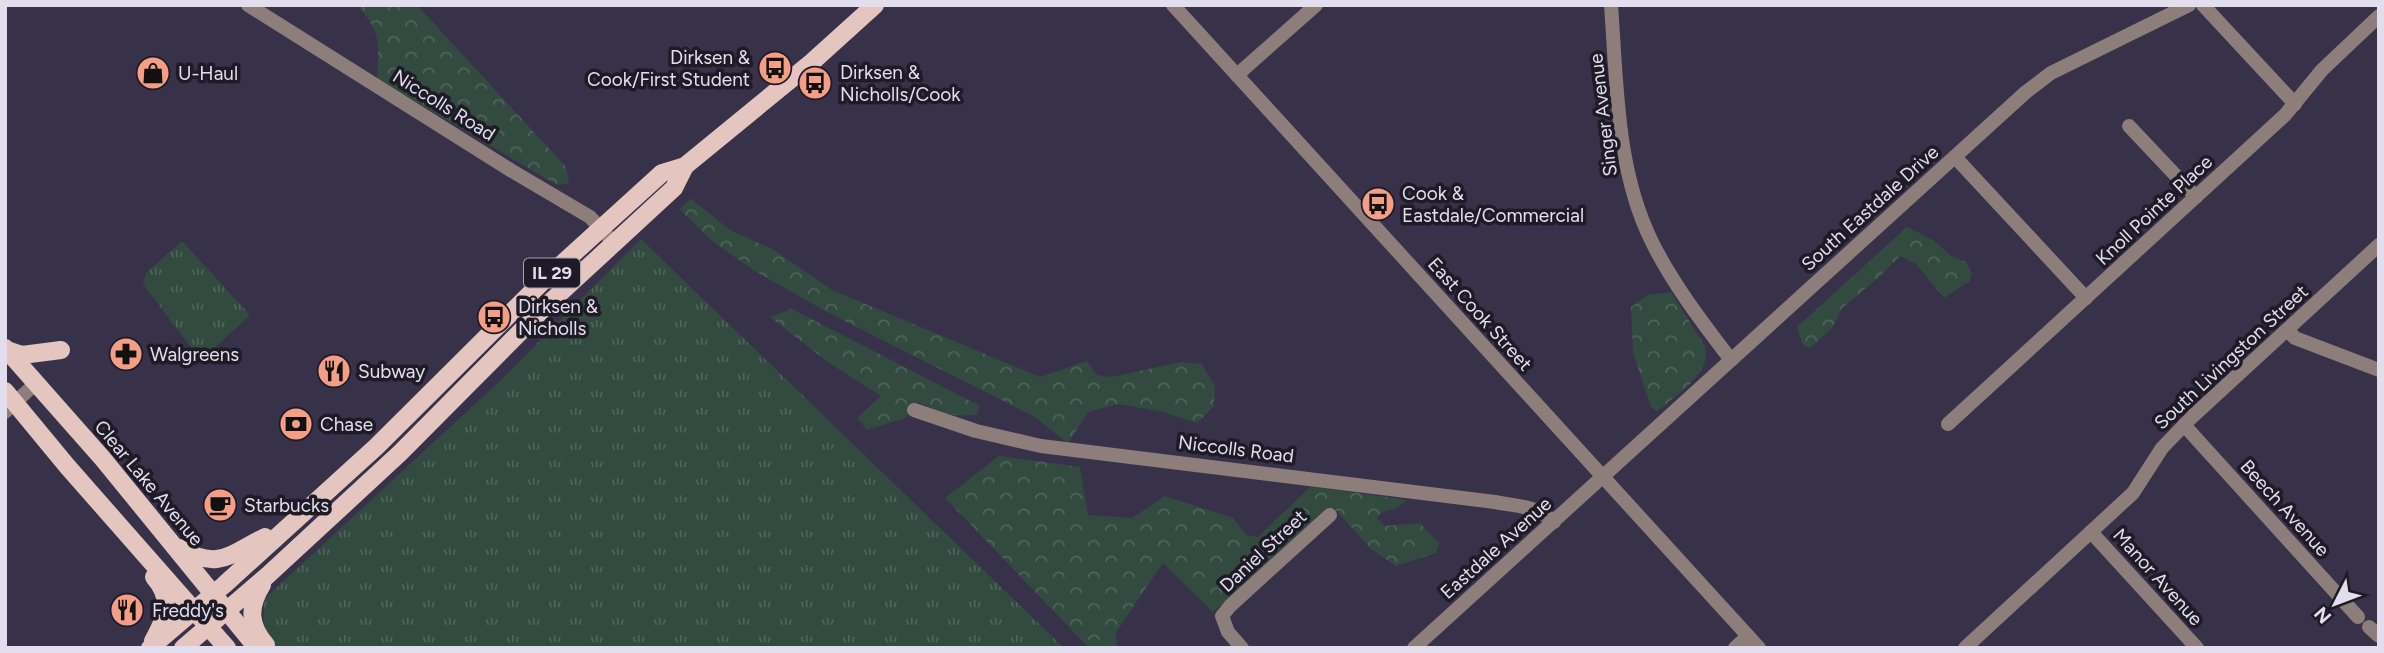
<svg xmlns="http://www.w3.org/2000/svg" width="2384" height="653" font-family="Figtree,sans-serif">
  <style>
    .grass { fill: url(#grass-tufts) }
    .forest { fill: url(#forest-crowns) }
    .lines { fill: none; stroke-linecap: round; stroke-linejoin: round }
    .minor { stroke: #8d7e7b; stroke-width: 14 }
    .major { stroke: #e4c5bf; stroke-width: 18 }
    .labels { text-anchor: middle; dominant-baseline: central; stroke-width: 7; stroke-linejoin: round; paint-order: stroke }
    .shield { fill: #1e1b27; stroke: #a7a4b2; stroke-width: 2 }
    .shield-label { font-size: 18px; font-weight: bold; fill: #e2deee }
    .poi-label { font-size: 19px; fill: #e2deee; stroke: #1e1b27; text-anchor: start }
    .street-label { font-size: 19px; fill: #e2deee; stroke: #1e1b27 }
  </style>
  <defs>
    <pattern id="grass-tufts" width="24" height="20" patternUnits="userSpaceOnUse" patternTransform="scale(1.75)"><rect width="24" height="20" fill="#324a3f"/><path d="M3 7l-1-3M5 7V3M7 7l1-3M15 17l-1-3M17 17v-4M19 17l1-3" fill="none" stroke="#4f645b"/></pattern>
    <pattern id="forest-crowns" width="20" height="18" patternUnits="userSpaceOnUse" patternTransform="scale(1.75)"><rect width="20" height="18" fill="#324a3f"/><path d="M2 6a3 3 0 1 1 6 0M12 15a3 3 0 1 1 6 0" fill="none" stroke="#4f645b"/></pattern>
  </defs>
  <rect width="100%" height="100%" fill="#38314a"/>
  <!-- grass -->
  <g class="grass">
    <path d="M641,239L1064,648H273L263,636L264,599L500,381Z"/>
    <path d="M182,241L250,315L203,359L198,357L143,284L146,273Z"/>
  </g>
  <!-- forest -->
  <g class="forest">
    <path d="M356,5H417L566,167L569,183L557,185L377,79C379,46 382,30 356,5Z"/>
    <path d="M691,199L730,230L774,250L832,290L1040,377L1087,361L1097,375L1112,377L1180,362L1202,364L1215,386L1214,406L1197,423L1163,412L1118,404L1088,412L1069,442L1065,441L1035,417L827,312L753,270L711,240L679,209Z"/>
    <path d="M1907,227L1933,240L1951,256L1966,262L1972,273L1970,281L1944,298L1916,264L1900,256L1877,279L1842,308L1832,328L1810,348L1803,345L1797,327Z"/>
    <path d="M1671,292L1705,346C1713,374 1675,395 1657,412L1651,407L1633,353L1631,307L1648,295Z"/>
    <path d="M792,309L980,406L977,414C955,419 938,411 918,402L906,418L867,430L857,418L881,396L829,363L770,317Z"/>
    <path d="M999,456L1080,467L1088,515L1132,518L1165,496L1233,518L1246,535L1258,537L1311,486L1406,500C1395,514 1385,506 1377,518L1385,526L1420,523L1439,543L1436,553L1396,566L1370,548L1334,508L1213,612L1163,563L1116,632L1117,648H1089L945,498Z"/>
  </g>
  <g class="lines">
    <!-- minor -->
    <g class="minor">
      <path d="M248,5L512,171L590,217L614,243"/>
      <path d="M1173,5L1759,648"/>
      <path d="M1611,5C1617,84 1616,168 1651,240C1672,283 1702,322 1731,360"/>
      <path d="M2203,5L2295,104"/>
      <path d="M1237,75L1316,5"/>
      <path d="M2129,126L2196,197"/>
      <path d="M1955,157L2086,298"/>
      <path d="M2287,330L2295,338L2379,370"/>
      <path d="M914,410L976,431L1041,446L1495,502C1516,506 1538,506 1554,522"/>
      <path d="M5,412L36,383"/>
      <path d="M1948,424L2285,115L2322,70L2379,16"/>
      <path d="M2184,425L2358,617"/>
      <path d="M2091,532L2197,648"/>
      <path d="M2369,627L2379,636"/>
      <path d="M1242,648L1228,632L1222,616L1230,606L1330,515"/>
      <path d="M1414,648L2026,92L2051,73L2189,5"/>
      <path d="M1735,648L1748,636"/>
      <path d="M1965,648L2133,493L2162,448L2193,416L2379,245"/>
    </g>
    <!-- major -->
    <g class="major">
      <path d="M5,348L103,459L257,648"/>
      <path d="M7,350L22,355L61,350"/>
      <path d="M5,391L67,466L227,648"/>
      <path d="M179,548C219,571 230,554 265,537"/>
      <path d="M262,585C248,607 249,626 266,645"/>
      <path d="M153,641C166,617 174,600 154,577"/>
      <path d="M150,648L224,585L376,447L542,282L662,173L685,166L812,62L875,5"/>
      <path d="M183,648L268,575L400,453L546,306L674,188L685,166"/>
    </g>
  </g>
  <!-- icons -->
  <defs>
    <symbol id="bus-disc" viewBox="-11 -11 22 22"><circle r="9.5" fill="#f49e86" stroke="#1e1b27"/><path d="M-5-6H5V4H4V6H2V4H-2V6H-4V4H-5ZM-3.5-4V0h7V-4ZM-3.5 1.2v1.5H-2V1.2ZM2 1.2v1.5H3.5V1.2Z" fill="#111"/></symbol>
    <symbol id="shop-disc" viewBox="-11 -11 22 22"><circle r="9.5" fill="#f49e86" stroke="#1e1b27"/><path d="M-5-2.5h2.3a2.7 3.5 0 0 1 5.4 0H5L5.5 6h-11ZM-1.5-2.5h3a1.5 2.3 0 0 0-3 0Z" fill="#111"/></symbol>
    <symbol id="pharmacy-disc" viewBox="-11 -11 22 22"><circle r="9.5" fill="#f49e86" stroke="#1e1b27"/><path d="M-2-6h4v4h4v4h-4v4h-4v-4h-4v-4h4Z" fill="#111"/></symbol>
    <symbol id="restaurant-disc" viewBox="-11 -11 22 22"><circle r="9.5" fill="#f49e86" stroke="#1e1b27"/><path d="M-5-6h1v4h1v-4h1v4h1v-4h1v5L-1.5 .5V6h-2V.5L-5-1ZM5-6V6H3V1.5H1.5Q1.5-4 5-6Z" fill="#111"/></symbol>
    <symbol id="bank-disc" viewBox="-11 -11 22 22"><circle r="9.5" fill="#f49e86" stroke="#1e1b27"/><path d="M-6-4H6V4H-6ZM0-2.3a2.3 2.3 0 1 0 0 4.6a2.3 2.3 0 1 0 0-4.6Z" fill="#111"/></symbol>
    <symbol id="cafe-disc" viewBox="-11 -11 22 22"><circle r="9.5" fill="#f49e86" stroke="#1e1b27"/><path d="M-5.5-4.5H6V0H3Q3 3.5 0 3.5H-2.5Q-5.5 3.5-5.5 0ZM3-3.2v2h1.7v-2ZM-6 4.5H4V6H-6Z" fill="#111"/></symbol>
  </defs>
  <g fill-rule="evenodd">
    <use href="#bus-disc" x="756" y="49" width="38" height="38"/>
    <use href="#shop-disc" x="134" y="54" width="38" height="38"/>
    <use href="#bus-disc" x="796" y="64" width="38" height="38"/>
    <use href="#bus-disc" x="1359" y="185" width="38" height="38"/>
    <use href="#bus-disc" x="475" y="298" width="38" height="38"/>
    <use href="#pharmacy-disc" x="107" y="335" width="38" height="38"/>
    <use href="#restaurant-disc" x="315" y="352" width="38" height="38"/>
    <use href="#bank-disc" x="277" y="405" width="38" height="38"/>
    <use href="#cafe-disc" x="201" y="486" width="38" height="38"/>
    <use href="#restaurant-disc" x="108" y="591" width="38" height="38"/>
  </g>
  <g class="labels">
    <!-- shield labels -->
    <rect class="shield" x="524" y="258.5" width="56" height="29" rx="5"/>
    <g class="shield-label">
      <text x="552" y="273">IL 29</text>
    </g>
    <!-- poi labels -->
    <g class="poi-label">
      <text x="750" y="57" text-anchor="end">Dirksen &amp;<tspan x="750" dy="22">Cook/First Student</tspan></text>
      <text x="840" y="72">Dirksen &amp;<tspan x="840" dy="22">Nicholls/Cook</tspan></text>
      <text x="178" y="73">U-Haul</text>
      <text x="1402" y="193">Cook &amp;<tspan x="1402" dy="22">Eastdale/Commercial</tspan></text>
      <text x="518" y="306">Dirksen &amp;<tspan x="518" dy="22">Nicholls</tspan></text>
      <text x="150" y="354">Walgreens</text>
      <text x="358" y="371">Subway</text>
      <text x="320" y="424">Chase</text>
      <text x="244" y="505">Starbucks</text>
      <text x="152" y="610">Freddy's</text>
    </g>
    <!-- street labels -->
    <g class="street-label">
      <text transform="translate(444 105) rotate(32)">Niccolls Road</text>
      <text transform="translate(1603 115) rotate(-97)">Singer Avenue</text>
      <text transform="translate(1870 208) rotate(-42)">South Eastdale Drive</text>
      <text transform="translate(2154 210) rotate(-43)">Knoll Pointe Place</text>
      <text transform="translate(1480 314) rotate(48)">East Cook Street</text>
      <text transform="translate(2231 357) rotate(-43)">South Livingston Street</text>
      <text transform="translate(1236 449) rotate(7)">Niccolls Road</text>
      <text transform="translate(149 483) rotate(50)">Clear Lake Avenue</text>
      <text transform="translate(2285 508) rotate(48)">Beech Avenue</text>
      <text transform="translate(1496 548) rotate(-42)">Eastdale Avenue</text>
      <text transform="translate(1263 551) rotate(-43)">Daniel Street</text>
      <text transform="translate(2158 577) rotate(48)">Manor Avenue</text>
    </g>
  </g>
  <!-- border -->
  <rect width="2384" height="653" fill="none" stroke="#e2deee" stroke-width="14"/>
  <!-- north arrow -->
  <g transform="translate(2335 604) rotate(228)" stroke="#1e1b27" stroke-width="5" paint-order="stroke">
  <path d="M0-5L12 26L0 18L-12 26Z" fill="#e2deee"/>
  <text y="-10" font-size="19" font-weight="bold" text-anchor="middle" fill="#e2deee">N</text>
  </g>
</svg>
